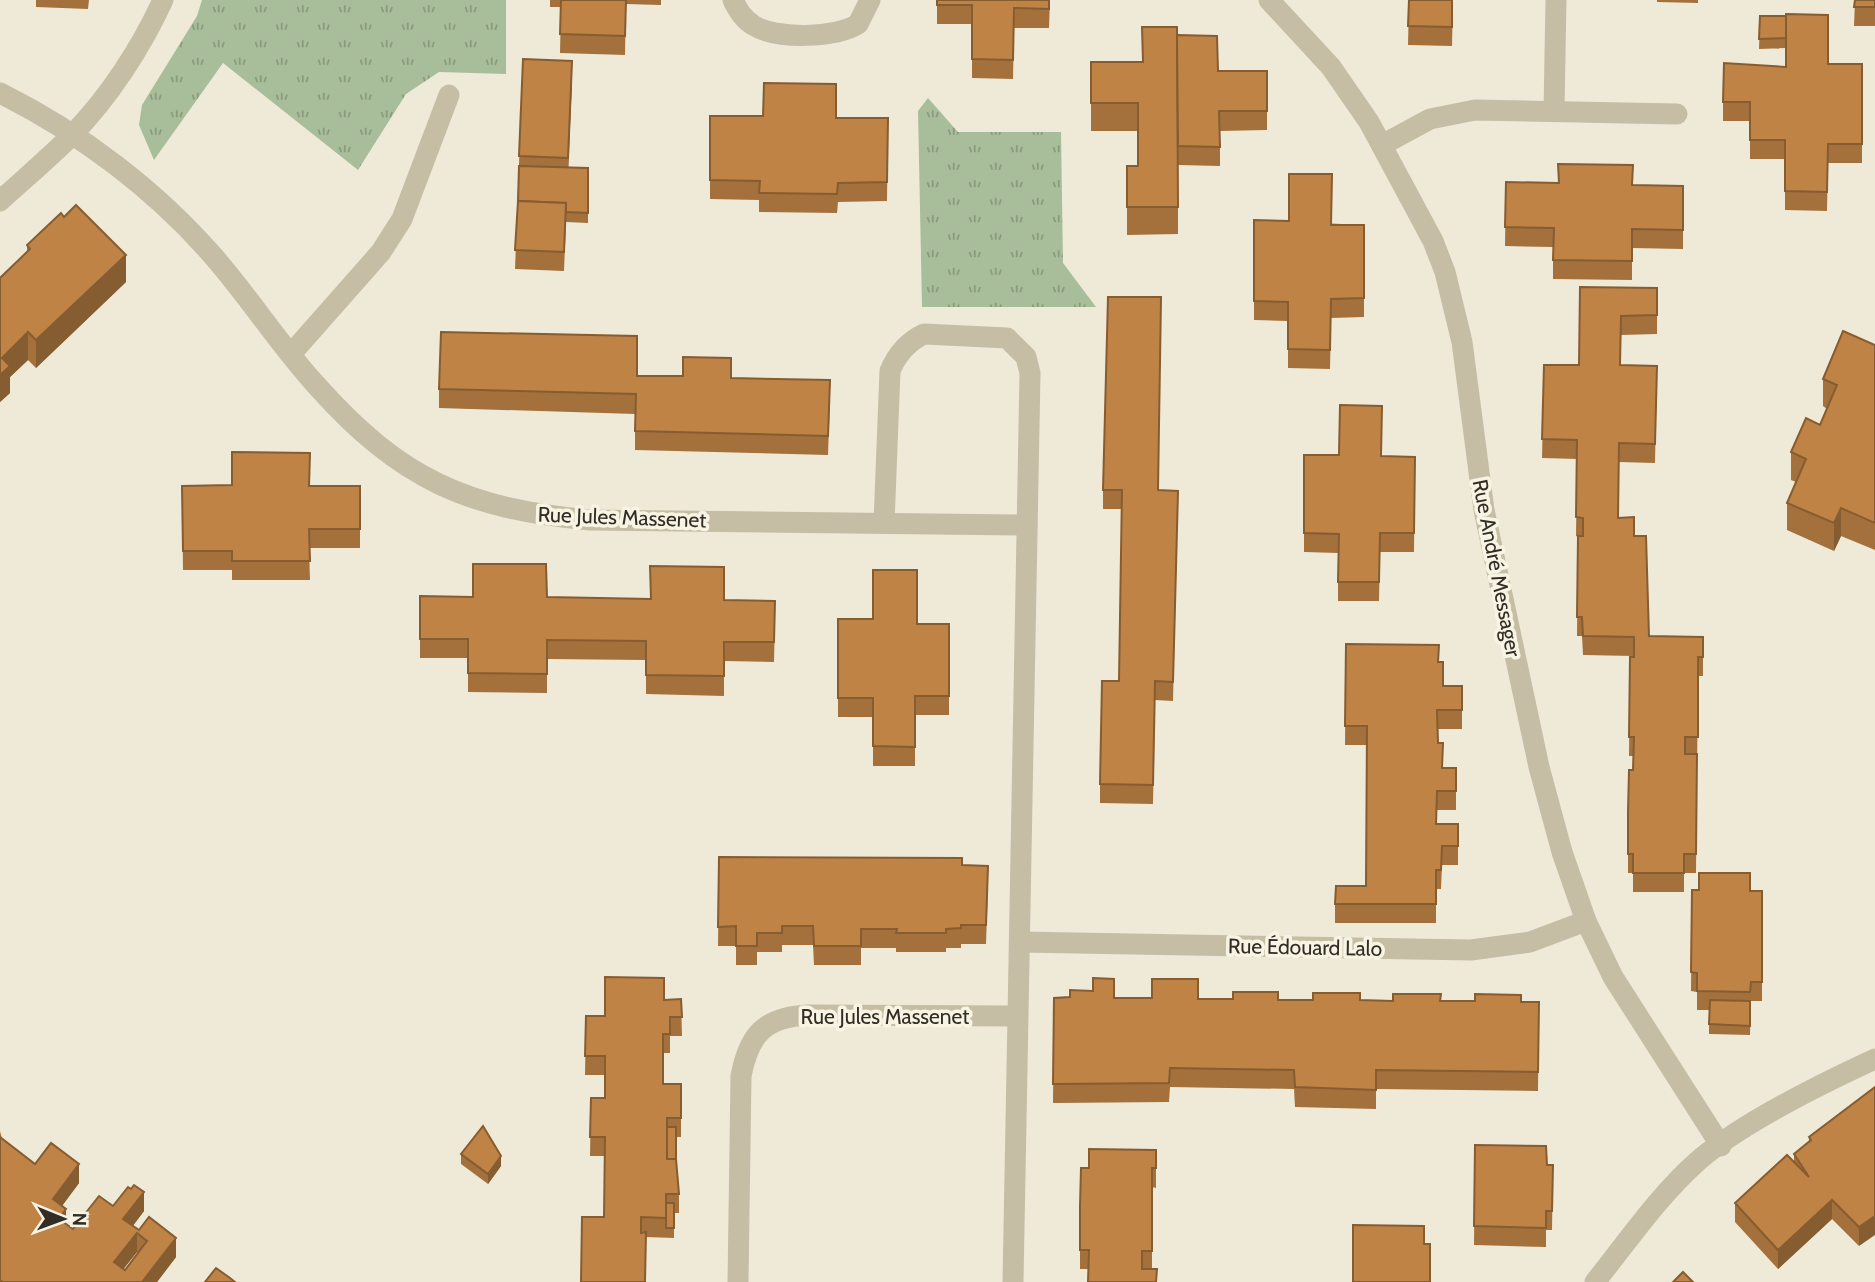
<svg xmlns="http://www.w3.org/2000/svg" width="1875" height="1282" font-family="Cabin,sans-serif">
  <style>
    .grass { fill: url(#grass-tufts) }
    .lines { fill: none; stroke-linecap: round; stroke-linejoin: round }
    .minor { stroke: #c6bda5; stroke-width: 21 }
    .wall { fill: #a4713c; fill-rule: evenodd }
    .shaded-wall { fill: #865c31 }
    .building { fill: #bf8346; stroke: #865c31; stroke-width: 2; fill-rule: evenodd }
    .labels { text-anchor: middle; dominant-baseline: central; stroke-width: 7; stroke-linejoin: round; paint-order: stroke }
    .street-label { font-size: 21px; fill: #332d26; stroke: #f7f4e4 }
  </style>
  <defs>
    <pattern id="grass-tufts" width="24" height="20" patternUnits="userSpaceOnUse" patternTransform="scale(1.75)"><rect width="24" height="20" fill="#a8bd99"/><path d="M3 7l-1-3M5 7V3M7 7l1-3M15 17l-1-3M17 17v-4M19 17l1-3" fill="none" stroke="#899a7d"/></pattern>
  </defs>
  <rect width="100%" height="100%" fill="#efead8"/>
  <!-- grass -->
  <g class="grass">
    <path d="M202,0H506V74L439,72L406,94L358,170L223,63L154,160L139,125L142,105L197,16Z"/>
    <path d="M928,98L958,132H1061L1063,263L1096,307H922L918,111Z"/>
  </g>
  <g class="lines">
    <!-- minor -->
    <g class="minor">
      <path d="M733,0C738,10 743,19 753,25C776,40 836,38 858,24L870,0"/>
      <path d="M1269,0L1331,67L1369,122L1433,241L1445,272L1462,342L1484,510L1539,767L1562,852L1586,921L1613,977L1721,1146"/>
      <path d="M0,93C80,133 155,189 214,257C250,298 280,346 317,386C400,479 467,509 590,520L1027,525"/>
      <path d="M1554,110L1556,0"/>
      <path d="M1382,145L1430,119L1475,110L1677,114"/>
      <path d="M0,201C24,179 49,158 72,135C109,97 141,48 163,0"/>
      <path d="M291,354L381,252L402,219L449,95"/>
      <path d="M884,523L890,371C897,354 907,342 924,334L1007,338L1026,357L1030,373L1013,1282"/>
      <path d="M1020,942L1471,950L1530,942L1586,921"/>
      <path d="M738,1282L741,1076C749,1034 765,1017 808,1015L1017,1016"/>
      <path d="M1595,1282C1628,1241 1659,1195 1699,1160C1742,1123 1823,1083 1875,1059"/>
    </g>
  </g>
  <!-- wall -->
  <g class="wall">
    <path d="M36,0H89L88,9L36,7Z"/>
    <path d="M550,0H661V5L626,4L625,55L560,53L561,7H550Z"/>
    <path d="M937,0H1050L1049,28H1014L1013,79L972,78V24H937Z"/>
    <path d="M1409,0H1453L1452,46L1408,45Z"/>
    <path d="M1657,0H1698V3L1657,2Z"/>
    <path d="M1855,0H1875V26H1854Z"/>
    <path d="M1760,16L1828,64H1862V163H1828L1827,211L1785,210V159H1750V121H1723V102L1786,67V48L1759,49Z"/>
    <path d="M1177,35L1218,71H1267V130L1220,131V166L1178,165V234L1127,235V166H1138V131H1091V62H1142Z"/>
    <path d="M523,59L572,80L568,167L588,168V223L566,222L564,271L515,269Z"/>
    <path d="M710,116L888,118L887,201L838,202L837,213L759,212V200L710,199Z"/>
    <path d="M1506,182L1683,186V249L1632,248V280L1553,279V247L1505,246Z"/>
    <path d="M1254,220L1364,225V317L1331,318L1330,369L1288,368V321L1254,320Z"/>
    <path d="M27,245L126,282L36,368L28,360L10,377V393L0,402V278L27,253Z"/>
    <path d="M1580,287L1657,288V334L1621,335V365L1657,366L1655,463L1619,462L1618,518L1634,536L1649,636L1703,637V676H1698L1696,873H1684V892H1633V873H1628V812L1633,770V756H1629L1630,657H1634V656L1583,655L1582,636H1577L1578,537L1576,536L1577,459L1542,458L1544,365H1579Z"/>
    <path d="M1875,345V550L1841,536L1834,551L1787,530V503L1796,482L1791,480V452L1820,425L1827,409L1823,406V379Z"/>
    <path d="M637,376L731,378L830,399L828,455L635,450V414L439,408V389Z"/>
    <path d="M1304,455L1415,457L1414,552H1380L1379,601H1338V553L1304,552Z"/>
    <path d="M182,486H360V548H309L310,580H232V570H183Z"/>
    <path d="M1103,490L1178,491L1173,701L1155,700L1153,804L1100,803V784L1119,681L1122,509H1103Z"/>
    <path d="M420,596L724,600L775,620L774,662L724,661V696L646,694V660L547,659V693L468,692V658H420Z"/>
    <path d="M838,619L917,624H949V715H915V766H873V717H838Z"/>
    <path d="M1346,644L1439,662L1443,686H1462V729H1438V743L1443,768H1456V810H1437L1436,824H1458V865H1442L1441,889H1436V923H1335V904L1366,886L1367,745H1345Z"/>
    <path d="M719,857L962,865L988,885L986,944H961V948H946V952H896V948H861V965H814L813,945H782V952H757V965H736V946H718Z"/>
    <path d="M1692,890L1762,891V1001H1751L1750,1035L1709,1034V1010H1697V992L1691,991Z"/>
    <path d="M1054,998L1539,1002L1538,1091L1376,1089V1109L1295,1107L1294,1089L1170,1087L1169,1102L1053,1103Z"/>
    <path d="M681,999L682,1036H670V1053H663V1084H681V1137H676V1159L679,1194V1213H674V1238L646,1237L604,1217L605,1156H590L591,1098H605V1075H585L586,1016H605L664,1000Z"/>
    <path d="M1875,1087L1859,1246L1832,1219L1778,1269L1735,1222V1203L1794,1161V1154L1809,1142V1137Z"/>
    <path d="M0,1131L2,1139L35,1164L79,1183L62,1206L66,1224L73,1229L113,1206L144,1211L133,1226L176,1257L157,1282H0ZM137,1252L138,1253L125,1270L123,1269Z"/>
    <path d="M1475,1145L1547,1165H1553L1552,1230H1546V1247L1474,1245Z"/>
    <path d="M1156,1150V1188L1152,1187V1269H1080V1206L1089,1168Z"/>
    <path d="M461,1154L501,1166L488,1184L461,1164Z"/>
  </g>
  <!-- shaded-wall -->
  <g class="shaded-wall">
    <path d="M572,61V80L568,177V158Z"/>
    <path d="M126,255V282L36,368V340Z"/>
    <path d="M28,332V360L10,377V393L0,402V375L2,358Z"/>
    <path d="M1841,508V536L1834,551V523Z"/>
    <path d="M501,1156V1166L488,1184V1174Z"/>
    <path d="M79,1164V1183L53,1218V1199Z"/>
    <path d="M144,1192V1211L123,1238V1219Z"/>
    <path d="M1832,1200V1219L1778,1269V1250Z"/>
    <path d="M66,1209V1228L59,1219Z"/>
    <path d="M1875,1216V1235L1859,1246V1227Z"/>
    <path d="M137,1233V1252L114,1281V1262Z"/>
    <path d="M176,1238V1257L157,1282H142Z"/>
  </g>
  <!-- building -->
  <g class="building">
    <path d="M561,0H626L625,36L560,34Z"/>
    <path d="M937,0H1049V9L1014,8L1013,60L972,59V5H937Z"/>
    <path d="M1409,0H1452V27L1408,26Z"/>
    <path d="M1855,0H1875V7H1854Z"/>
    <path d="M1786,14L1828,15V64H1862V144H1828L1827,192L1785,191V140H1750V102H1723L1724,63L1786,67Z"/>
    <path d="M1760,16H1786V38L1759,39Z"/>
    <path d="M1142,27H1177L1178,207H1127V166H1138V103H1091V62H1143Z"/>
    <path d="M1177,35L1217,36L1218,71H1267V111H1219L1220,147L1178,146Z"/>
    <path d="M523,59L572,61L568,158L519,156Z"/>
    <path d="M764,83L836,84V118H888L887,182L838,183L837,194L759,193L760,181L710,180V116H763Z"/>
    <path d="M1558,164L1633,165L1632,185L1683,186V230L1632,229V261L1553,260L1554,228L1505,227L1506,182L1559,183Z"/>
    <path d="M519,166L588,168V213L566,212V203L518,201Z"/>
    <path d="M1289,174H1332L1331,225H1364V298L1331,299L1330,350L1288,349V302L1254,301V220L1289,221Z"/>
    <path d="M518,201L566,203L564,252L515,250Z"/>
    <path d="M76,205L126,255L36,340L28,332L2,358L10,366L0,375V278L30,249L27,245L61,213L64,217Z"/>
    <path d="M1580,287L1657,288V315L1621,316L1620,365L1657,366L1655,444L1619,443L1618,518L1634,517V536H1646L1649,636L1703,637V657H1698V737H1685V754H1697L1696,854H1684V873H1633V854H1628V812L1629,770H1633L1634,737H1629L1630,657H1634V637L1583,636L1582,617H1577L1578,536H1583V518L1576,517L1577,440L1542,439L1544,365H1579Z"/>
    <path d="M1108,297H1161L1158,490L1178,491L1173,682L1155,681L1153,785L1100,784L1102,681H1119L1122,490H1103Z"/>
    <path d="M1843,331L1875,345V523L1841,508L1834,523L1787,503L1806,459L1791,452L1806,418L1820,425L1837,385L1823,379Z"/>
    <path d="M441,332L637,336V376H683V357L731,358V378L830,380L828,436L635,431L636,394L439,389Z"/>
    <path d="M1340,405L1382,406L1381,456L1415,457L1414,533H1380L1379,582H1338L1339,534L1304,533V455H1339Z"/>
    <path d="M232,452L310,453L309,486H360V529H309L310,561H232V551H183L182,486L232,485Z"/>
    <path d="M473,564H546L547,597L651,599L650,566L724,567V600L775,601L774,642H724V676L646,675V641L547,640V674L468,673V639H420V596L473,597Z"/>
    <path d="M873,570H917V624H949V696H915V747L873,746V698H838V619H873Z"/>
    <path d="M1346,644L1439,645L1438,662H1443V686H1462V710H1437L1438,743H1443L1442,768H1456V791H1437L1436,824H1458V846H1442L1441,870H1436V904H1335L1336,886H1366L1367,726H1345Z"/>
    <path d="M719,857L962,858V865L988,866L986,925H961V928L946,929V933H896L897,929H861V946H814L813,926H782V933H757V946H736V926L718,927Z"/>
    <path d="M1699,873H1750V891H1762V982H1751L1750,992L1697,991V973L1691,972L1692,890H1699Z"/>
    <path d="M605,977L664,978V1000L681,999L682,1017H670V1034H663V1084H681V1118H667V1159H676L679,1194H666V1218L641,1217V1233L646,1232L645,1282H581L582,1217H604L605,1137H590L591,1098H605V1056H585L586,1016H605Z"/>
    <path d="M1093,978L1114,979V998H1152V979H1198V999H1233V992H1278V1000H1313V993H1360V1000L1393,1001V994H1441L1440,1001H1475V994L1521,995V1002H1539L1538,1072L1376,1070V1090L1295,1087L1294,1070L1170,1068L1169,1083L1053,1084L1054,998L1070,997V990L1093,991Z"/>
    <path d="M1710,1000L1750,1001V1026L1709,1024Z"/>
    <path d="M1875,1087V1216L1859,1227L1832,1200L1778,1250L1735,1203L1787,1155L1809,1177L1794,1154L1811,1140L1809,1137Z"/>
    <path d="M483,1126L501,1156L488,1174L461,1154Z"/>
    <rect x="667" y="1127" width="9" height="32"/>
    <path d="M0,1137L35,1164L51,1143L79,1164L53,1199L66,1209L59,1219L73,1229L99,1196L113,1206L128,1187L131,1189L134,1185L144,1192L123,1219L139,1230L149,1217L176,1238L142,1282H3L0,1280ZM137,1233L147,1241L125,1270L114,1262Z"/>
    <path d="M1475,1145L1546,1146L1547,1165H1553L1552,1211H1546V1228L1474,1226Z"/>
    <path d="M1089,1149L1156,1150V1168H1152V1251H1142V1269H1157L1156,1282H1088L1089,1250H1080V1206L1081,1168H1089Z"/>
    <rect x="666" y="1203" width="8" height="25"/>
    <path d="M1353,1225L1424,1226V1244H1430V1282H1353Z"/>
    <path d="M216,1268L230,1278L235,1282H205Z"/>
    <path d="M1683,1272L1693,1282H1673Z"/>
  </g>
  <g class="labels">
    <!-- street labels -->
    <g class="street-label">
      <text transform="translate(622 517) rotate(2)">Rue Jules Massenet</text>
      <text transform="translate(1497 568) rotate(79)">Rue André Messager</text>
      <text transform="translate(1305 947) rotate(1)">Rue Édouard Lalo</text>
      <text x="885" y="1016">Rue Jules Massenet</text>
    </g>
  </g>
  <!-- north arrow -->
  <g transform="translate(63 1219) rotate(91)" stroke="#f7f4e4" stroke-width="5" paint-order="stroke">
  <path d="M0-5L12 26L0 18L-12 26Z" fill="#332d26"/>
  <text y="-10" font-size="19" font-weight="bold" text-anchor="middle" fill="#332d26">N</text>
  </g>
</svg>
